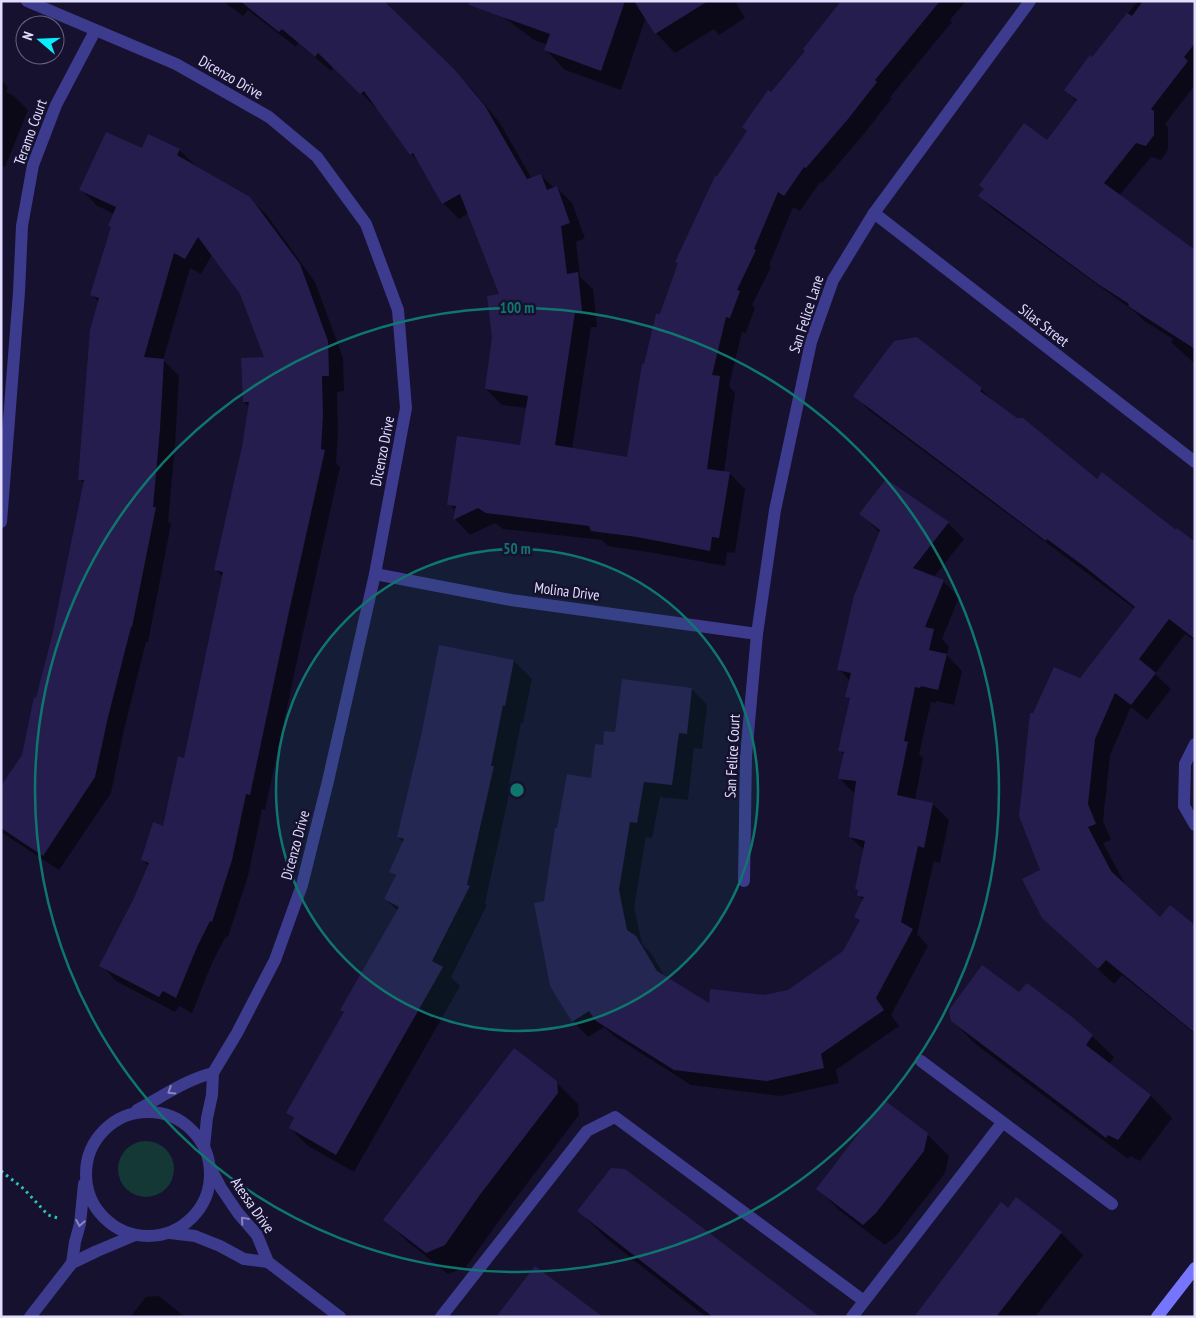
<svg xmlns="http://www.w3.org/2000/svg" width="1196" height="1318" font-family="'PT Sans Narrow',sans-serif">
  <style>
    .green { fill: #143836 }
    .shadow { fill: #0007 }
    .building { fill: #261d4f }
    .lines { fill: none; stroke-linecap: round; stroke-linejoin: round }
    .path { stroke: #2ec3b7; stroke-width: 3; stroke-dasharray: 2.5 4; stroke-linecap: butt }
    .lane { stroke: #3d3b8d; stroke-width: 12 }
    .street { stroke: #3d3b8d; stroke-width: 12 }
    .secondary { stroke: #7675ff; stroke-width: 12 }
    .oneway { stroke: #8784c0 }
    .ring { fill: none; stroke: #0f766e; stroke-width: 2.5 }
    .labels { text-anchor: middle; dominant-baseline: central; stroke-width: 5; stroke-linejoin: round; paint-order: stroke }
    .street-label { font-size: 15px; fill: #e1deff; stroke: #16112e }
    .centre { fill: #0f766e; stroke: #16112e; stroke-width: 2.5 }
    .ring-label { font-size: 15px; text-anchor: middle; font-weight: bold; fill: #0f766e; stroke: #16112e; stroke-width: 5; stroke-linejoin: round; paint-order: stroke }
  </style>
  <rect width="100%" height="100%" fill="#16112e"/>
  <!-- green -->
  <circle class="green" cx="146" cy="1169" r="28"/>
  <!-- shadow -->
  <g class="shadow">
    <path d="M223,1H379L469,86L500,123L532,179L541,175L554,188L556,187L572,203L585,238L576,242L580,277L593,289L597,327H591L572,449L628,458L645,366L679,264L677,262L717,177L748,132L771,94L807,51L841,1H966L950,20L952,22L890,97L892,98L863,135L822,183L820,182L800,211L793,207L769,265L771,267L752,305L755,308L746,333L742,332L729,386L735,393L724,472L729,473L745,489L735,553L727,552L725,566L654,553L608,546L602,540L503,529L495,523L470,535L455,519L456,511L449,504L521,446L527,408L502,405L486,389L500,295L469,213L459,219L443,203L420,163L411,154L378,108L377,109L335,67L331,71L298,43L296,47L248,10L243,16Z"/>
    <path d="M482,1H735L745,18L719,35L714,29L675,53L656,33L646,17L621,90L565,70L546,50L548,45L534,40Z"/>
    <path d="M1138,1H1195V85L1165,124L1168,127V150L1161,160L1151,157L1119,196L1195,252V364L1171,342L1173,339L1144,321L1134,311L994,210L979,196L1048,142L1077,102L1065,90Z"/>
    <path d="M1,80L8,87L6,92L14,96L28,110L5,167L1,166Z"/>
    <path d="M143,150H179L195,165L249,198L266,214L315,282L343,358L344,391L337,392L338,433L336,463L340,467L303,633L265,810L262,809L248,876L228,937L226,936L212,963L192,1013L179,1006L175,1012L116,981L101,965L135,899L149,866L142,860L164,827L185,759L223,577L216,570L243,447L249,407L244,402L265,358L241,293L212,255L201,274L190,268L163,360L179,376L175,445L168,522L171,524L148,642H146L123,734L111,793L59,870L1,832V788L23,755L53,636L85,484L80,479L99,302L92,295L112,228L109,225L114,214L96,205L81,189Z"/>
    <path d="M917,338L981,389L997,405L1097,480L1195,546V641L1185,634L1155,674L1171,689L1147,720L1131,707L1110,755L1103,821L1111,840L1103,843L1126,886L1160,918L1195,927V1034L1122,975L1114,984L1059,933L1081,680L1135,609L870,411L855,396Z"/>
    <path d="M886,481L948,523L964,539L934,577L943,581L959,597L942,639L949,646L947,655L962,671L954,705L936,701V703L931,702L919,754L923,758L915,800L933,804L949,820L940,863L934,861L917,934L928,946L891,1015L899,1026L836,1070L839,1083L781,1096L691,1085L614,1036L604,1027L588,1037L573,1021L545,902L558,830L592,780L604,746L616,734L692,689L707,705L702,749L694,748L688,800L660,797L652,838L646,837L634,907L642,944L651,953L666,978L710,1005L788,991L844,952L861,921L856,916L864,901L858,895L859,892L856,889L864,850L850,837L855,794L839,778L844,755L840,750L851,700L847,696L850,681L839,669L880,533L861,514Z"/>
    <path d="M440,647L514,661L532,679L523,723H521L509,783L511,786L485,903L487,905L451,977L460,986L354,1172L308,1146L290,1128L295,1120L287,1113L345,1014L342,1010L398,911L385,899L396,877L390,871L404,843L398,837L423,736Z"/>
    <path d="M1019,994L1092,1036L1114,1057L1109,1064L1151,1096L1172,1118L1140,1161L1130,1156L1128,1159L974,1043L952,1020Z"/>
    <path d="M556,1082L578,1104L579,1115L501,1218L466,1267L448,1274L407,1241L385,1220Z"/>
    <path d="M927,1134L949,1156L945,1173L897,1235L885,1245L840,1211L818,1189Z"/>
    <path d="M1008,1210L1061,1233L1083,1255L1035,1317H915Z"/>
    <path d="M579,1211L816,1317H706L607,1239Z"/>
    <path d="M159,1296L185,1317H130L146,1297Z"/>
  </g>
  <!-- building -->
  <g class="building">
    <path d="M240,1H384L454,69L485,106L527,179L541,174L547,190L557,186L570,223L561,226L567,274L578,272L582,311L575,312L555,445L627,457L642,364H644L656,314H660L678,263L675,262L715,176H717L747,131L742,127L768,90L771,92L805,51L803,49L841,1H940L875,80L877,82L848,119L806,168L804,167L784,196L778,192L754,249L756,250L737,290L740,291L730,318L726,317L712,375L720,376L707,469L730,472L719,538L712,537L710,551L637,537L591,531L589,526L486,513L478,508L453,520L456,506L447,505L457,436L520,445L528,396L485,389L492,337L487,296L499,294L460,194L442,204L413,153L410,155L364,91L360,94L318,53L315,57L282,29L279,32Z"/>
    <path d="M470,1H625L601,71L544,50L550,34L469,5Z"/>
    <path d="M634,1H708L655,34Z"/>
    <path d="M1143,1H1195V43L1184,57L1188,61L1151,109L1154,111V135L1146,146L1136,143L1104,183L1195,250V349L1128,306L1129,304L1098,284L978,196L984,189L979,185L1024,123L1047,140L1077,100L1064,90L1090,55L1092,57L1127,13L1132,16Z"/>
    <path d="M106,132L142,148L148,134L180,149L177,155L250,197L300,264L328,341L329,376H322L323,416L321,449L325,450L288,616L250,795L246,794L232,860L212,922L210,921L197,947L176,998L163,991L159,997L99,966L134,898L149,863L141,860L153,822L163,826L178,756L184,758L223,572L214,570L242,447L249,402H243L241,358L264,357L240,294L198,237L185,259L174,253L144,357L164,359L160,429L153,507H156L132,627H131L108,717L95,777L43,856L1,828V786L22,755L34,697L36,698L52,636L84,480H78L90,330L99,298L90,295L111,227L108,226L116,207L79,190Z"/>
    <path d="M917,337L982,388L980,391L1017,418H1023L1097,479L1102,472L1176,530L1177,528L1195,542V639L1169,619L1139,659L1156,673L1131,705L1115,693L1095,739L1088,804L1096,824L1088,827L1111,871L1160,917L1170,905L1195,925V1033L1106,960L1098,969L1042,918L1022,879L1040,870L1019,816L1030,713H1033L1054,667L1080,678L1135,607L1085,567L1047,539L1046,541L853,396L894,341Z"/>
    <path d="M886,479L949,522L913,568L944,580L925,627L934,629L929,650L947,654L938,690L921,686L920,688L915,687L904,741L908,742L897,795L933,803L924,848L918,846L901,922L913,929L876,998L884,1010L821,1054L824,1068L767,1081L674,1070L596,1021L589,1011L572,1022L550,986L534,903L544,901L555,828H557L567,774L591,778L595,744L603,745L604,731L615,732L622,679L692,688L687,734L679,733L672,785L644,782L637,823L630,822L619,890L627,930L636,936L657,971L709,1003L710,989L764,995L788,990L843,951L860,920L854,917L864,897L857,896L858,890L855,889L865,841L849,837L856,781L838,779L844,752L838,751L850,698L845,697L851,673L837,670L854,596L880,530L859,514Z"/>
    <path d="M439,645L514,660L505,706L503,705L491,766H494L467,885L470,886L432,961L443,967L336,1155L289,1128L294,1118L286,1113L344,1012L340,1010L399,907L384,899L396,875L389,872L404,839L397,837L421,736Z"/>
    <path d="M982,965L1019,992L1027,983L1072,1017L1093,1035L1086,1045L1151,1095L1118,1140L1108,1135L1106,1138L951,1021L949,1010Z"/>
    <path d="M514,1048L557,1081L558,1093L479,1196L445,1245L426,1253L383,1220Z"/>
    <path d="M884,1100L928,1133L924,1151L876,1213L863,1225L816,1189Z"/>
    <path d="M611,1168L625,1169L820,1317H713L577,1211Z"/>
    <path d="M1016,1197L1062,1232L996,1317H914L1001,1202L1008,1208Z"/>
    <path d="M535,1266L603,1317H496Z"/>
  </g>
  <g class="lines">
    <!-- path -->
    <path class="path" d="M1,1171L24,1189L48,1215L58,1218"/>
    <!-- lane -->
    <g class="lane">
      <path d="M921,1061L1112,1204"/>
      <path d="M441,1317L587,1131L615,1117L864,1301"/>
      <path d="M852,1317L1002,1123"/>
    </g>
    <!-- street -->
    <g class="street">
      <path d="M27,1L176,64L269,117L317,157L366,224L398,310L406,408L375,574L328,781L302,885L275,960L237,1033L213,1073L212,1095L207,1118L204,1147"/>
      <path d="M874,213L1195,462"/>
      <path d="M1,522L19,292L22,226L33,165L56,105L95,31"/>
      <path d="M375,574L511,600L757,634"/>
      <path d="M1195,744L1185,764L1184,806L1195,825"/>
      <path d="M744,881L746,756L757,634L775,510L811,342L833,280L874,213L1030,1"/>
      <path d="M137,1110C162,1097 185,1080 213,1073"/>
      <circle cx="148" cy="1174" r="62"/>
      <path d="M210,1167L221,1188L238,1213L257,1235L268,1262L340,1317"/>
      <path d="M170,1233L195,1236L220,1246L244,1259L268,1262"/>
      <path d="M72,1263L75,1242L80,1224L84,1184"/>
      <path d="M30,1317L72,1263L97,1251L135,1235"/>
    </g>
    <!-- secondary -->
    <path class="secondary" d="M1157,1317L1195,1268"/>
  </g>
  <!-- one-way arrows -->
  <defs><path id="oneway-chevron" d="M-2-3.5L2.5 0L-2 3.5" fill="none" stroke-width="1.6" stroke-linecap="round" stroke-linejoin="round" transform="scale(1.25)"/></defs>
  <g class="oneway">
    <use href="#oneway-chevron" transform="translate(171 1091) rotate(148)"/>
    <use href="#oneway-chevron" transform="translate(244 1220) rotate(-131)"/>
    <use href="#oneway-chevron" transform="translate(80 1223) rotate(100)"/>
  </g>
  <!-- distance rings -->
  <circle cx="517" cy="790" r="241" fill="#0f766e" fill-opacity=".12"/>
  <g class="ring">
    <circle cx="517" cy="790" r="241"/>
    <circle cx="517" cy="790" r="482"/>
  </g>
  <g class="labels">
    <!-- street labels -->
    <g class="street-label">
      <text transform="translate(231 77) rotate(30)">Dicenzo Drive</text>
      <text transform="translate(30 132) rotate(-70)">Teramo Court</text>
      <text transform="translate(806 314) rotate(-72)">San Felice Lane</text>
      <text transform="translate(1044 325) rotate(38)">Silas Street</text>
      <text transform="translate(382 451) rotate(-79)">Dicenzo Drive</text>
      <text transform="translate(567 591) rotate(7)">Molina Drive</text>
      <text transform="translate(732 756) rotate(-87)">San Felice Court</text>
      <text transform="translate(295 845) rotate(-75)">Dicenzo Drive</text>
      <text transform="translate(253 1205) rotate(55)">Atessa Drive</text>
    </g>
  </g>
  <circle cx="517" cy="790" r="8" class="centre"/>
  <g class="ring-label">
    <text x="517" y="313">100 m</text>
    <text x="517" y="554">50 m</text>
  </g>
  <!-- border -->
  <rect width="1196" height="1318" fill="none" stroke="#e1deff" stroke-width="5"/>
  <!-- north arrow -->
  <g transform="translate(40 40) rotate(289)"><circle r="24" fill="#16112e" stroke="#676382"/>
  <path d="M0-4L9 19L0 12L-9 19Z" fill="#0aebff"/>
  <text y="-8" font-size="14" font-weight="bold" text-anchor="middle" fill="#e1deff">N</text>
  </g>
</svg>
